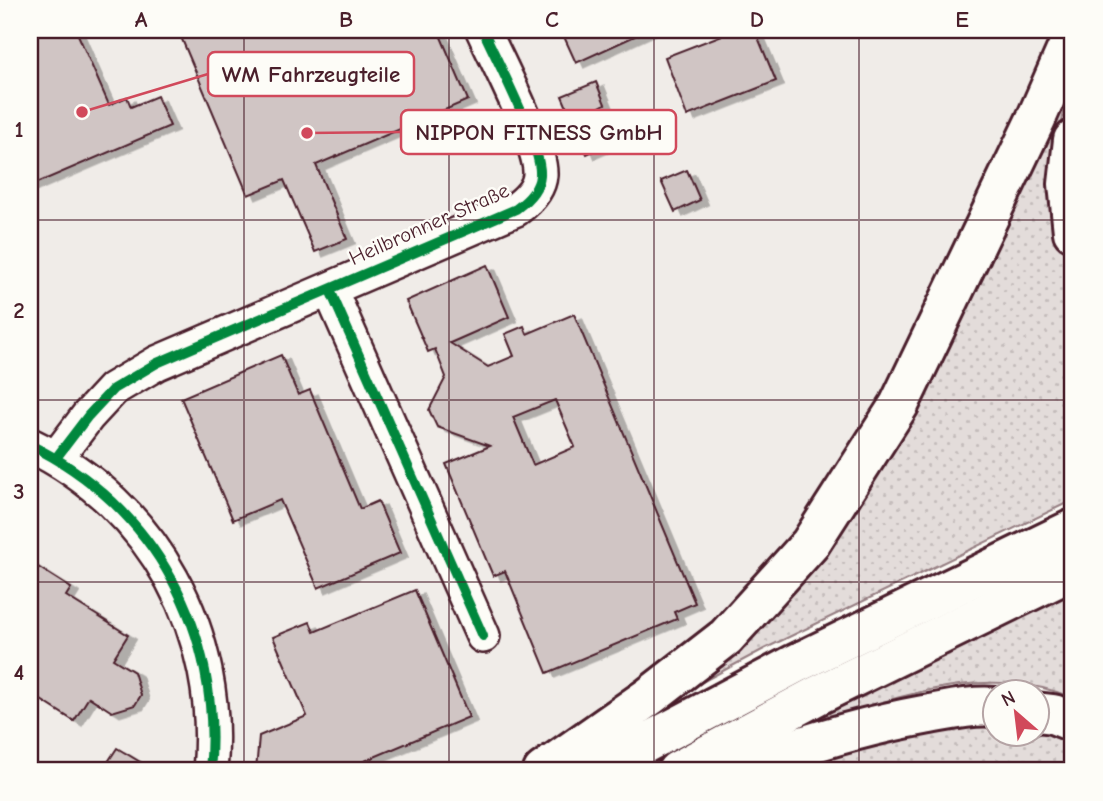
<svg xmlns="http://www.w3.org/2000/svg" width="1103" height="801" font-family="'Comic Neue',sans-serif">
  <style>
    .built { fill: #f0ece8 }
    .grass { fill: url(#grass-dots); stroke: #967e82; stroke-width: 2 }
    .building { fill: #d0c5c4; stroke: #4a1f2b; stroke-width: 2; fill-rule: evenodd; filter: url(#shadow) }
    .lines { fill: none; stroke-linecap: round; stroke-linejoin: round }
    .minor-casing { stroke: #4a1f2b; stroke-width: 38 }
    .highway-casing { stroke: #4a1f2b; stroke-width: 44 }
    .minor { stroke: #fdfcf7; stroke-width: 33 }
    .highway { stroke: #fdfcf7; stroke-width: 38 }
    .cycleway-casing { stroke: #fdfcf7; stroke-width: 15 }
    .cycleway { stroke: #00873e; stroke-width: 10 }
    .grid { fill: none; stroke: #4a1f2b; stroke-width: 2; stroke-opacity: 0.55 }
    .labels { text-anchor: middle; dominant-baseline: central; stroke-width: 5; stroke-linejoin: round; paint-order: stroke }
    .street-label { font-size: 21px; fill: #4a1f2b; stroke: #fdfcf7 }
    .leader { fill: none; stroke: #d1495b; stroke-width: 2.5 }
    .callout-dot { fill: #d1495b; stroke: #fdfcf7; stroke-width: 2.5 }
    .callout { fill: #fdfcf7; stroke: #d1495b; stroke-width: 2.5 }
    .callout-label { font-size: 23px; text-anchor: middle; font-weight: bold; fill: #4a1f2b }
    .neatline { fill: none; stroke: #4a1f2b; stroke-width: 2.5 }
    .grid-label { font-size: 23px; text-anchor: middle; font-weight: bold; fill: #4a1f2b }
  </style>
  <defs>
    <pattern id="grass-dots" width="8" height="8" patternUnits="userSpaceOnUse" patternTransform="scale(1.75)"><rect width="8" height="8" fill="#e3dcda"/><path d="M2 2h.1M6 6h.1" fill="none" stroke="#c4bcbb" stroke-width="1.8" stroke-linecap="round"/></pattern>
    <filter id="shadow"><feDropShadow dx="8" dy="4.5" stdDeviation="0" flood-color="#0004"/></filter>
  </defs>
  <rect width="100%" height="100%" fill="#fdfcf7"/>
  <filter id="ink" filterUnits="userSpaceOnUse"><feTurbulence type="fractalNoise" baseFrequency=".0143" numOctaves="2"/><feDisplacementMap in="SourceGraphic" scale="14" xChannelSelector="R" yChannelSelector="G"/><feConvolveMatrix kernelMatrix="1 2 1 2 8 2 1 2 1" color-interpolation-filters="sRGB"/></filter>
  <g filter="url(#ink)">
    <!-- built -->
    <path class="built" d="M30,30H1065L898,388L808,532L587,735L522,771H30Z"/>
    <!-- grass -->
    <g class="grass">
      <path d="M1073,52V86L1064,112L1050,181L1058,230L1073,273V500L764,649L689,689L774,602Z"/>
      <path d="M1073,593V698C988,662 901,697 817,722L814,715Z"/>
      <path d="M974,726L994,728L995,734H1036L1038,731L1073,744V771H788C848,748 910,733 974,726Z"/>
    </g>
    <!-- building -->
    <g class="building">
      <path d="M30,30H76L109,105L127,97L131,107L157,96L170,126L30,186Z"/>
      <path d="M178,30H438L468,100L316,165L347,239L315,252L284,180L248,195Z"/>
      <path d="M561,30H648L576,63Z"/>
      <path d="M735,30H755L776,81L687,116L665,57Z"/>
      <path d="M596,82L605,104L600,107L614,142L587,154L562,96Z"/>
      <path d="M687,170L700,200L675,212L661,181Z"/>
      <path d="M487,265L509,317L450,343L488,367L514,356L505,334L524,326L527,334L574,314L695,603L674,612L677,619L547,673L505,571L493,576L446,464L490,446L437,427L429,410L446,377L435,349L428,352L406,301ZM555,400L575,447L533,465L513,417Z"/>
      <path d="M281,355L298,395L310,390L360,509L378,501L400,553L318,588L280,500L233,520L181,398Z"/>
      <path d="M30,562L71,588L66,596L128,635L113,659L134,672L141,695L135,705L112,712L89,697L74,721L30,693Z"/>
      <path d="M415,590L469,717L341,771H256L259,736L307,716L273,637L310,622L314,632Z"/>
      <path d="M117,748L155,771H102Z"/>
    </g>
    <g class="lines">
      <defs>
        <g id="minor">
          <path d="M330,290L483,636"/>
          <path d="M30,445C155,505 223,634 210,771"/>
          <path d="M56,458L88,416L113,389L157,363L516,209C527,201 539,190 540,175C542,146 497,61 483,30"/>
        </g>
        <g id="highway">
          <path d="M1073,140L1068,184L1073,232"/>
          <path d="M1036,712L1053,714L1073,722"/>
          <path d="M543,771L650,696L726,637L810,544L899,405L1036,119L1073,35"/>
          <path d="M593,771L795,664L1073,529"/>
          <path d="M677,771L816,696L1073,570"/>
          <path d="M731,771C794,747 858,727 924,715C947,711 971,705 995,707"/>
        </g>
      </defs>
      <!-- minor casing -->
      <use href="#minor" class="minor-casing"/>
      <!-- highway casing -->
      <use href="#highway" class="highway-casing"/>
      <!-- minor -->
      <use href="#minor" class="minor"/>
      <!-- highway -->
      <use href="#highway" class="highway"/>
      <defs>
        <g id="cycleway">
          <path d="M330,290L483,636"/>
          <path d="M30,445C155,505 223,634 210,771"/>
          <path d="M56,458L88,416L113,389L157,363L516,209C527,201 539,190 540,175C542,146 497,61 483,30"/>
        </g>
      </defs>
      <!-- cycleway casing -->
      <use href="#cycleway" class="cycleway-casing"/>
      <!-- cycleway -->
      <use href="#cycleway" class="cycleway"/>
    </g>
  </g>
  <!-- grid -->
  <path class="grid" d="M244,30V771M449,30V771M654,30V771M859,30V771M30,220H1073M30,400H1073M30,582H1073"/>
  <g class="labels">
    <!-- street labels -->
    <g class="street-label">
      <text transform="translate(429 224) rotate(-24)">Heilbronner Straße</text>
    </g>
  </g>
  <!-- callouts -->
  <path class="leader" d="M82 112L208 74M307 133L401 132"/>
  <g class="callout-dot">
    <circle cx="82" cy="112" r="7"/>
    <circle cx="307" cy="133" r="7"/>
  </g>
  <g class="callout">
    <rect x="208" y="52" width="206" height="44" rx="7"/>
    <rect x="401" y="110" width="275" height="44" rx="7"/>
  </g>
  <g class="callout-label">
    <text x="311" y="82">WM Fahrzeugteile</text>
    <text x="539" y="140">NIPPON FITNESS GmbH</text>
  </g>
  <!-- margin -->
  <rect width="1103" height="801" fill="none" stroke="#fdfcf7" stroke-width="77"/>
  <!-- north arrow -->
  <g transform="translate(1016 713) rotate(332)"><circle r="33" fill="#fdfcf7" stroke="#b5a4a5" stroke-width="2"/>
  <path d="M0-5L12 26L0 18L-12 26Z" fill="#d1495b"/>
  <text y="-10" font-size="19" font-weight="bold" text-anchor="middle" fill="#4a1f2b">N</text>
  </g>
  <rect x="38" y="38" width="1026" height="724" class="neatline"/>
  <g class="grid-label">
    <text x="141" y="27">A</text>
    <text x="346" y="27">B</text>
    <text x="552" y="27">C</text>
    <text x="757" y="27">D</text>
    <text x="962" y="27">E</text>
    <text x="19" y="137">1</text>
    <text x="19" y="318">2</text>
    <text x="19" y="499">3</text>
    <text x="19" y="680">4</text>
  </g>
</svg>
